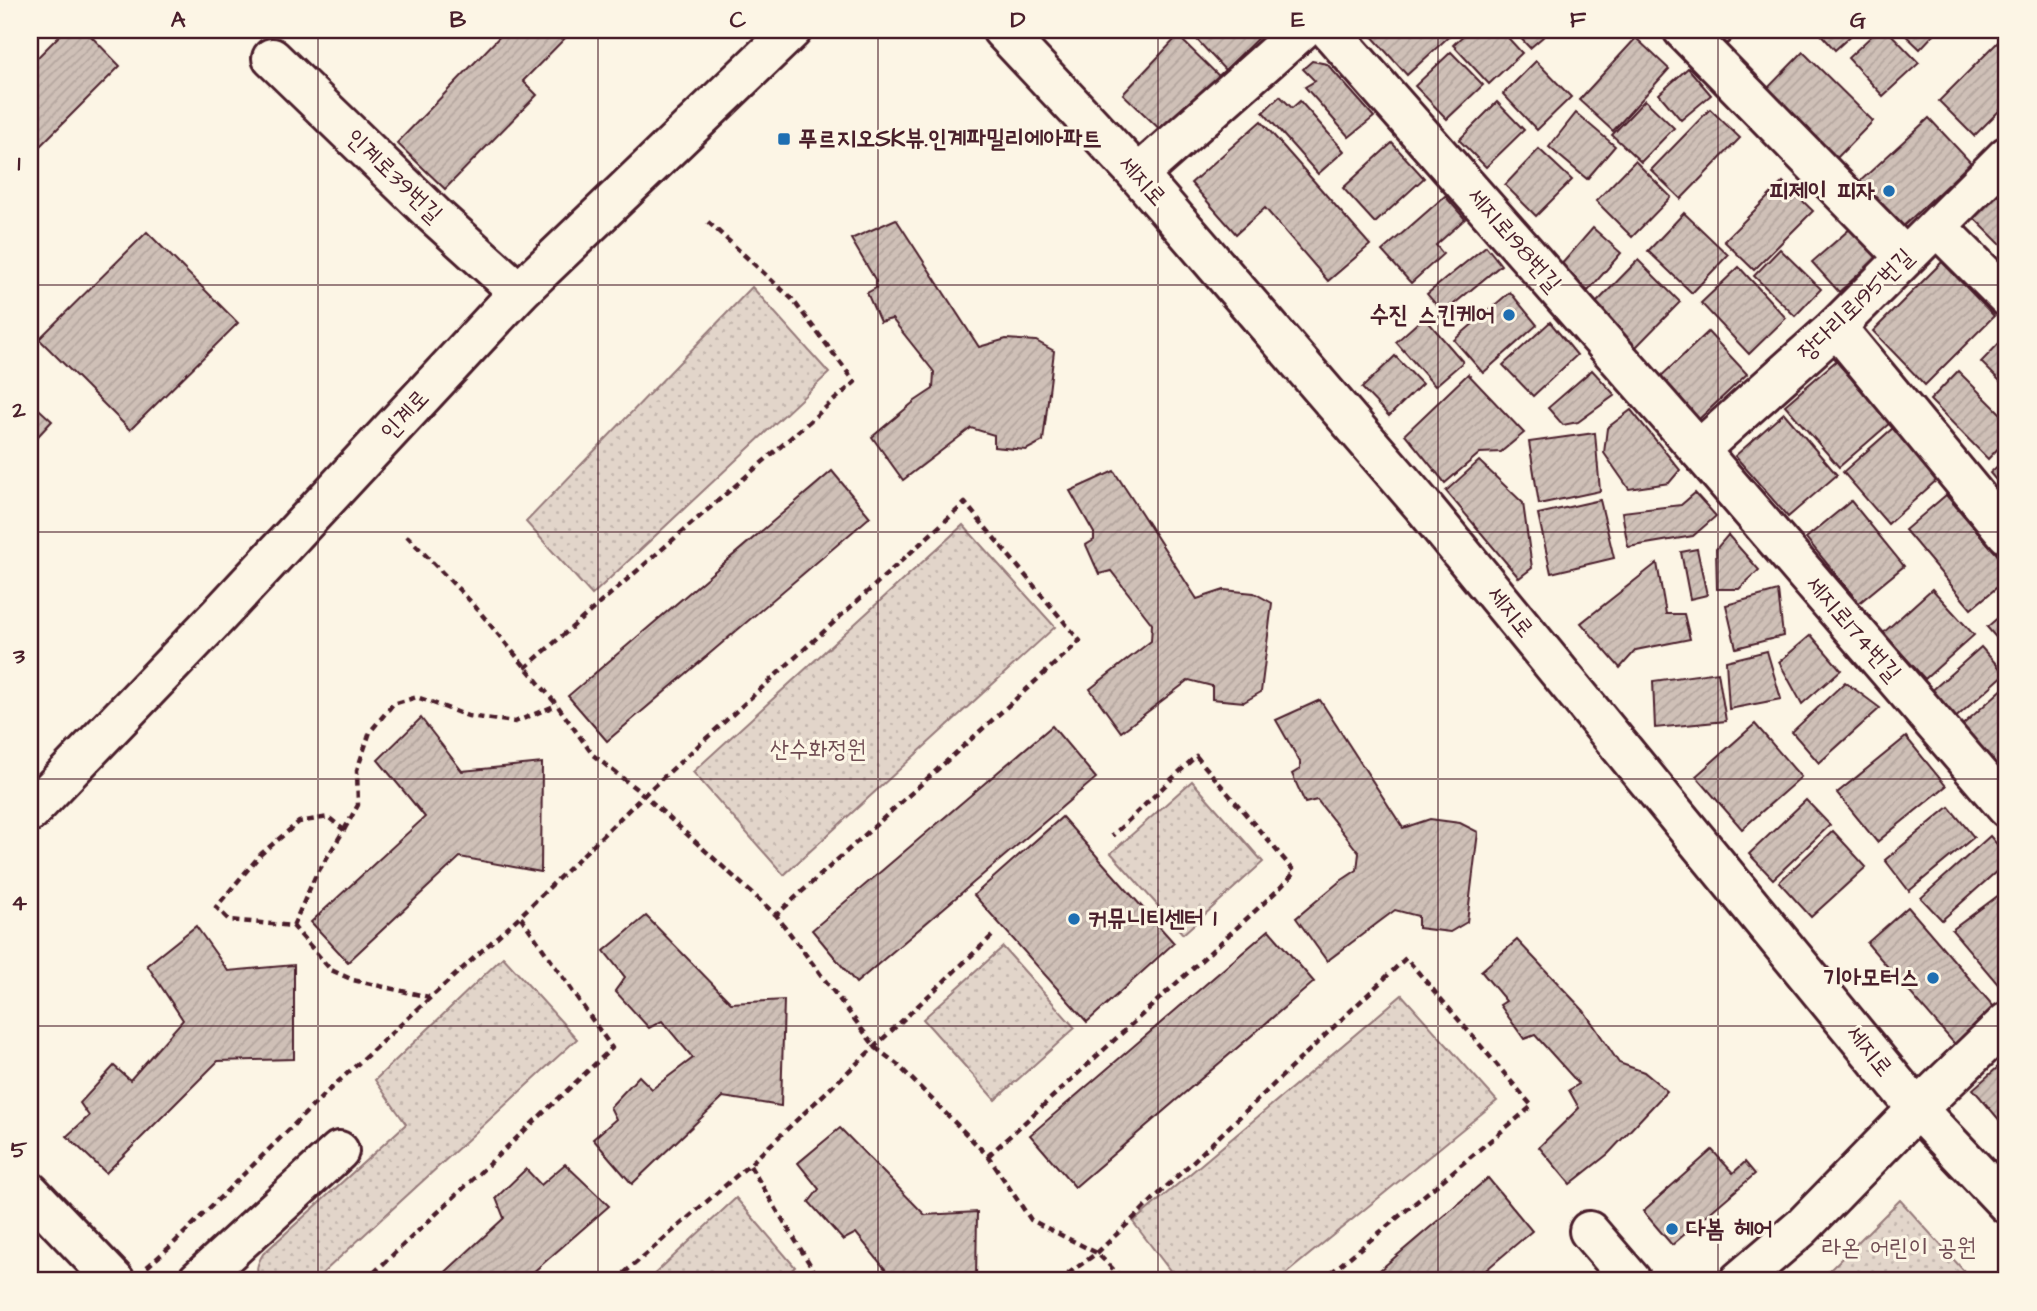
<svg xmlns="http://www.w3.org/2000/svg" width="2037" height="1311" font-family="'Architects Daughter','Poor Story',sans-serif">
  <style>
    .park { fill: url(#park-dots); stroke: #967a7a; stroke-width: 2 }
    .building { fill: url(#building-hatch); stroke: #4a1f2b; stroke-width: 2 }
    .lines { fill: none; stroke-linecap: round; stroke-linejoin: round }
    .minor-casing { stroke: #4a1f2b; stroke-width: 44 }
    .path { stroke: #4a1f2b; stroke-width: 4.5; stroke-dasharray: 7 5; stroke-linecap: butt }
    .minor { stroke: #fcf5e5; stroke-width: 38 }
    .grid { fill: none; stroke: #4a1f2b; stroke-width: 2; stroke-opacity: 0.55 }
    .poi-dot { fill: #1f6fb2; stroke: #fcf5e5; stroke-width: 2.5 }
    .labels { text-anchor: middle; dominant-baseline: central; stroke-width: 6; stroke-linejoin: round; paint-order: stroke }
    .poi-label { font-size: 24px; font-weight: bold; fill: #4a1f2b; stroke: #fcf5e5; text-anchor: start }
    .street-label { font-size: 24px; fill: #4a1f2b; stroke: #fcf5e5 }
    .park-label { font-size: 24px; fill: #704c53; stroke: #fcf5e5 }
    .neatline { fill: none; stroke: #4a1f2b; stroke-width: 2.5 }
    .grid-label { font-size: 23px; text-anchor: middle; font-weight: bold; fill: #4a1f2b }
  </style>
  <defs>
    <pattern id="park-dots" width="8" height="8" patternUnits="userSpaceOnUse" patternTransform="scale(1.75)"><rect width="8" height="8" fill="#e2d5ca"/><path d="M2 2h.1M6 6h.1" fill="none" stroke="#c3b6ae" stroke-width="1.8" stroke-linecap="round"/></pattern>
    <pattern id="building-hatch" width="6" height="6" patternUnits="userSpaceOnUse" patternTransform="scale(1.75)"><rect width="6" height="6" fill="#cfc0b7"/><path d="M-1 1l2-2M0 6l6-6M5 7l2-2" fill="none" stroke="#b3a59e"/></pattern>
  </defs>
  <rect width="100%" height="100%" fill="#fcf5e5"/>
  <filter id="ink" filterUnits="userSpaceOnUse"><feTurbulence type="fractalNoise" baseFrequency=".0143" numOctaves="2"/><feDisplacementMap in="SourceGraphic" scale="14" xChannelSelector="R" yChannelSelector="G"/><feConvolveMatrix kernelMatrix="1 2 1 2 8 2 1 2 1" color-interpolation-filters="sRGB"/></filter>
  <g filter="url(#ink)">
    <!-- park -->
    <g class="park">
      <path d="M752,287L829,373L592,595L526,522Z"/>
      <path d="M963,525L1055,627L784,875L693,772Z"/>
      <path d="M1192,781L1263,862L1183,934L1111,853Z"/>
      <path d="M1003,947L1075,1028L995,1100L923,1019Z"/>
      <path d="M503,957L577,1039L314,1281H260C255,1270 257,1264 263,1254L406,1124L375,1080Z"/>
      <path d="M1402,995L1497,1101L1277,1281H1178L1133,1222Z"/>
      <path d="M736,1198L795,1267L779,1281H647Z"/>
      <path d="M1900,1200L1973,1281H1819Z"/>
    </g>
    <!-- building -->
    <g class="building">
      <path d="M65,30H85L120,66L30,156V65Z"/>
      <path d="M506,30H573L523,81L537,95L445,189L397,143Z"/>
      <path d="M1188,30H1266L1225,70Z"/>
      <path d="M1372,30H1456L1407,75L1369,33Z"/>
      <path d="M1469,30H1501L1522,53L1489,84L1453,45Z"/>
      <path d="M1513,30H1551L1530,48Z"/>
      <path d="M1715,30H1742L1727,44Z"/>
      <path d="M1817,30H1857L1835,50Z"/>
      <path d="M1878,30H1887L1919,63L1883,96L1848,58Z"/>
      <path d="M1900,30H1938L1920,49Z"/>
      <path d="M1178,36L1224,81L1169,138L1123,94Z"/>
      <path d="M1636,38L1669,69L1613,131L1579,100Z"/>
      <path d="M1999,41L2007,50V103L1974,136L1939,101Z"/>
      <path d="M1451,52L1483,85L1447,119L1415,86Z"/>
      <path d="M1803,52L1873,121L1830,165L1760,96Z"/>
      <path d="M1312,61L1327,64L1374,117L1349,137L1305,87L1315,81L1303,69Z"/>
      <path d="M1536,61L1571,97L1537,130L1503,94Z"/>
      <path d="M1688,68L1711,95L1681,120L1659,94Z"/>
      <path d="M1280,96L1292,108L1300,101L1344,151L1318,174L1263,112Z"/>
      <path d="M1645,100L1674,128L1641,162L1612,135Z"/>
      <path d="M1497,102L1524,130L1486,167L1459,140Z"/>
      <path d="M1710,109L1740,138L1681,199L1651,170Z"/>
      <path d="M1576,113L1615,146L1587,179L1549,147Z"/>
      <path d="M1929,118L1971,163L1899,230L1857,184Z"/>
      <path d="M1261,121L1370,245L1328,281L1265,208L1236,234L1191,183Z"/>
      <path d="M1392,143L1424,178L1375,223L1343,188Z"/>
      <path d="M1539,149L1572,180L1536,216L1505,185Z"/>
      <path d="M1635,161L1671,197L1632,237L1596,201Z"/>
      <path d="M2007,177V251L1970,214Z"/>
      <path d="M1783,182L1813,211L1754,270L1724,241Z"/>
      <path d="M1445,196L1465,219L1436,245L1443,254L1411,283L1382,251Z"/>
      <path d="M1684,213L1728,255L1692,293L1648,251Z"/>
      <path d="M896,219L979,347L1006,339L1036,341L1054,351L1043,441L1026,450L994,447V435L971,428L903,480L872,437L915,401L933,389L934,372L892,319L880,322L867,293L876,288V281L851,239Z"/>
      <path d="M1593,228L1621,253L1588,291L1560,266Z"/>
      <path d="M1851,228L1878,257L1839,292L1812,262Z"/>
      <path d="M147,232L238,323L130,430L39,339Z"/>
      <path d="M1486,246L1501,265L1443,313L1427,294Z"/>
      <path d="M1780,249L1821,289L1795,316L1754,276Z"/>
      <path d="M1638,260L1680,302L1635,348L1593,306Z"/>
      <path d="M1942,262L1994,316L1925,385L1873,331Z"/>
      <path d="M1739,267L1786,318L1749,354L1701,303Z"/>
      <path d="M1510,292L1537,325L1483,373L1454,340Z"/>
      <path d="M1424,317L1463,362L1435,386L1396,342Z"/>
      <path d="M1550,322L1577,355L1533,396L1503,365Z"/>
      <path d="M1708,332L1747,374L1697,421L1658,379Z"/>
      <path d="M2007,335V388L1981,362Z"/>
      <path d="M1395,356L1422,384L1389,416L1362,388Z"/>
      <path d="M1836,361L1890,423L1839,467L1785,405Z"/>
      <path d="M1592,370L1615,395L1578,422L1563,425L1548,408Z"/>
      <path d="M1958,371L2007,420V439L1988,459L1930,400Z"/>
      <path d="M1468,374L1524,433L1501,452L1480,453L1445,483L1405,434Z"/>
      <path d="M30,401L52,421L30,445Z"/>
      <path d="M1631,410L1680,470L1669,483L1629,489L1604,453L1607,428Z"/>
      <path d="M1784,413L1837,475L1788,517L1735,456Z"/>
      <path d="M1893,428L1938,479L1888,524L1843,472Z"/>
      <path d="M1595,433L1600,491L1539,504L1529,442Z"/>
      <path d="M2007,457V493L1990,473Z"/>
      <path d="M1479,461L1523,503L1532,568L1519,578L1446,491Z"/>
      <path d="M832,471L870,517L607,741L568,696Z"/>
      <path d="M1114,471L1197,599L1224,590L1254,593L1272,603L1261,692L1244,702L1212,699V686L1189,680L1121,732L1090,689L1151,641L1152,624L1111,571L1099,574L1086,545L1094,540V533L1070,491Z"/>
      <path d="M1695,493L1716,516L1693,536L1628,547L1622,512L1681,505Z"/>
      <path d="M1946,495L2007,566V579L1971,609L1905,530Z"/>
      <path d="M1600,500L1614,558L1551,573L1538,514Z"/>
      <path d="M1851,501L1904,566L1859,603L1806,538Z"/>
      <path d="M1728,535L1759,570L1739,589H1717L1716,549Z"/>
      <path d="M1697,549L1707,595L1690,599L1681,552Z"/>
      <path d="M1657,563L1666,614H1684L1690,639L1636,650L1620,668L1581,623Z"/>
      <path d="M1932,589L1974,635L1925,679L1883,633Z"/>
      <path d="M1778,591L1783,636L1736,648L1726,605Z"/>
      <path d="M2007,610V650L1987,627Z"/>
      <path d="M1811,635L1841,670L1802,704L1779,662Z"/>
      <path d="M1981,647L2005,674L1952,721L1928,694Z"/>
      <path d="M1767,651L1781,699L1729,709L1726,661Z"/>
      <path d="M1718,672L1726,721L1655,728L1653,681Z"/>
      <path d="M1845,682L1880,708L1819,763L1792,732Z"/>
      <path d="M2007,685V761L1997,770L1959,728Z"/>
      <path d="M1320,700L1403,828L1430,819L1460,823L1478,832L1467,922L1450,932L1418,928V916L1395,910L1327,961L1296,918L1339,882L1357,870L1359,853L1317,800L1305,803L1292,774L1300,769V762L1276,720Z"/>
      <path d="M421,718L462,771L542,763L541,872L460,857L348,962L311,922L425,817L378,760Z"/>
      <path d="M1755,724L1801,777L1742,829L1696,776Z"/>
      <path d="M1052,726L1096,778L856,983L812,930Z"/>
      <path d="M1906,737L1946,786L1877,842L1837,793Z"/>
      <path d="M1806,800L1830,825L1773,879L1749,854Z"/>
      <path d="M1949,807L1974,837L1909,891L1885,860Z"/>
      <path d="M1062,817L1174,943L1087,1022L974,895Z"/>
      <path d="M1833,831L1866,867L1811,917L1779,882Z"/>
      <path d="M1990,836L2007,856V862L1942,920L1921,898Z"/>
      <path d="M2007,889V995L1952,930Z"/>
      <path d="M1908,907L2000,1014L1959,1049L1867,943Z"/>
      <path d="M646,916L731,1003L784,1000L781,1106L723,1097L632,1184L593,1139L616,1119L610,1107L639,1076L652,1089L693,1058L662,1021L649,1028L615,991L625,977L604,951Z"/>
      <path d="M196,926L228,971L294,965V1059L218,1061L106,1173L67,1136L89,1116L80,1103L114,1066L130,1080L183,1020L147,965Z"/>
      <path d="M1269,930L1314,982L1075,1187L1030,1135Z"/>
      <path d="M1517,940L1584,1011L1619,1063L1644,1072L1667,1091L1608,1154L1570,1184L1539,1147L1579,1108L1569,1090L1579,1084L1535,1035L1524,1039L1500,1005L1506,1001L1481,971Z"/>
      <path d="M2007,1059V1129L1973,1089Z"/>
      <path d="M840,1128L925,1215L977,1212L976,1281H871L886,1270L856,1233L843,1240L809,1202L819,1189L798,1163Z"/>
      <path d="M1712,1150L1733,1173L1745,1162L1755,1174L1672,1245L1643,1211Z"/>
      <path d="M565,1164L609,1206L523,1281H423L432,1273L438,1279L504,1218L496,1198L526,1169L541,1185Z"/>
      <path d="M1488,1178L1532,1231L1473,1281H1367Z"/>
    </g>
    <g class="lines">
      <defs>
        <g id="minor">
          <path d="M1002,30L1138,175L1423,506L1917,1109L2007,1204"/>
          <path d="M1329,30L1699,450L2007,808"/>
          <path d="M1683,30L1905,257"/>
          <path d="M272,58L434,215L519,292"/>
          <path d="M1138,175L1302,30"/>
          <path d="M1937,227L2007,297"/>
          <path d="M1836,327L2007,534"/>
          <path d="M1699,450L1836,327L2007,156"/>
          <path d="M30,812L219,615L519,292L792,30"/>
          <path d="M30,1192L115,1281"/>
          <path d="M1589,1231L1632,1281"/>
          <path d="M197,1281L339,1151"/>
          <path d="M1739,1281L1802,1227L1917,1109L2007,1022"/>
        </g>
      </defs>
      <!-- minor casing -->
      <use href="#minor" class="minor-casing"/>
      <!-- path -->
      <g class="path">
        <path d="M407,536L473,604L557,705L593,755L644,795L776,915L876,1048L897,1064L988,1156L1031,1220L1097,1253L1125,1281"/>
        <path d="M525,668L855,382L792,299L706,220"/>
        <path d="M344,830L358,805L357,770L370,732L393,704L417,697L468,716L515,722L557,705"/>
        <path d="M293,926L315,877L344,830L328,817L299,822L261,854L216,907L229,920L293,926L331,970L353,980L429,997"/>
        <path d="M988,1156L1279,889L1295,872L1196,756L1112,836"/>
        <path d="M750,1166L814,1271L801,1281"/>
        <path d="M147,1267L172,1245L328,1091L520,916L644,795L965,503L1080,641L776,915"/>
        <path d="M365,1281L612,1048L520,916"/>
        <path d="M615,1281L749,1165L993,935"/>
        <path d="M1058,1281L1097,1253L1406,958L1532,1106L1321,1281"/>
      </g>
      <!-- minor -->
      <use href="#minor" class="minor"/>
    </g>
  </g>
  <!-- grid -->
  <path class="grid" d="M318,30V1281M598,30V1281M878,30V1281M1158,30V1281M1438,30V1281M1718,30V1281M30,285H2007M30,532H2007M30,779H2007M30,1026H2007"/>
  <!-- markers -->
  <g class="poi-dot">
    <rect x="777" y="132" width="14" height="14" rx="3.5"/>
    <circle cx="1889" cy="191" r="7"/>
    <circle cx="1509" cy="315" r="7"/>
    <circle cx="1074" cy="919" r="7"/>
    <circle cx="1933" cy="978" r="7"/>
    <circle cx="1672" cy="1229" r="7"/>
  </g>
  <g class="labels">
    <!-- poi labels -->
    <g class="poi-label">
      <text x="798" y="139">푸르지오SK뷰.인계파밀리에아파트</text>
      <text x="1875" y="191" text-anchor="end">피제이 피자</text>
      <text x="1495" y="315" text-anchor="end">수진 스킨케어</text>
      <text x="1088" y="919">커뮤니티센터 1</text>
      <text x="1919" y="978" text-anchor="end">기아모터스</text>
      <text x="1686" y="1229">다봄 헤어</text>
    </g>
    <!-- street labels -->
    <g class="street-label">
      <text transform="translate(394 176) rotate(44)">인계로39번길</text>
      <text transform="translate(1142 181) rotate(48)">세지로</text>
      <text transform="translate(1514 240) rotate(49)">세지로198번길</text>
      <text transform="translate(1856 305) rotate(-44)">장다리로195번길</text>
      <text transform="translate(405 415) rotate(-47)">인계로</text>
      <text transform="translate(1510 612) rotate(51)">세지로</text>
      <text transform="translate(1853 629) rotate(49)">세지로174번길</text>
      <text transform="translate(1869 1051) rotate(51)">세지로</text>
    </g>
    <!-- park labels -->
    <g class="park-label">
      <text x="818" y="750">산수화정원</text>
      <text x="1899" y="1248">라온 어린이 공원</text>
    </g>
  </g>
  <!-- margin -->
  <rect width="2037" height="1311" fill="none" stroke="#fcf5e5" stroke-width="77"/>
  <rect x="38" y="38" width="1960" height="1234" class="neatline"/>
  <g class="grid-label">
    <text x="178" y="27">A</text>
    <text x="458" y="27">B</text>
    <text x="738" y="27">C</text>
    <text x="1018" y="27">D</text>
    <text x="1298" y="27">E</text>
    <text x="1578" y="27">F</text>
    <text x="1858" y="27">G</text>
    <text x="19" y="170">1</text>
    <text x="19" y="417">2</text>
    <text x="19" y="663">3</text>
    <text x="19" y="910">4</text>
    <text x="19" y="1157">5</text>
  </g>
</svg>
